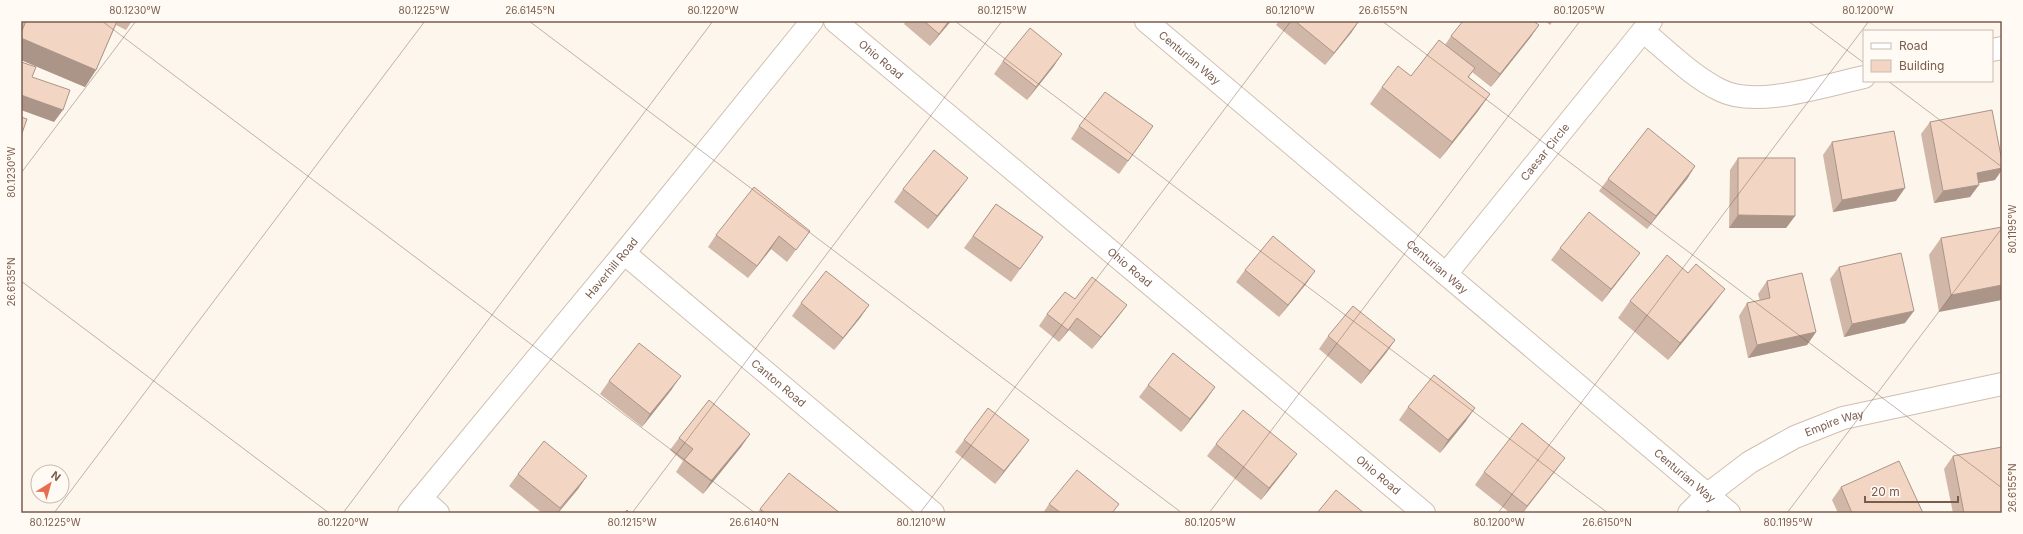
<svg xmlns="http://www.w3.org/2000/svg" width="2023" height="534" font-family="Inter,sans-serif">
  <style>
    .lines { fill: none; stroke-linecap: round; stroke-linejoin: round }
    .minor-casing { stroke: #d1beb0; stroke-width: 24 }
    .minor { stroke: #fff; stroke-width: 22 }
    .wall { fill: #d1b7a8 }
    .shaded-wall { fill: #aa9588 }
    .building { fill: #f3d5c3; stroke: #aa9588 }
    .ticks { fill: none; stroke: #7a5c4d; stroke-width: 1; stroke-opacity: 0.45 }
    .labels { text-anchor: middle; dominant-baseline: central; stroke-width: 4; stroke-linejoin: round; paint-order: stroke }
    .street-label { font-size: 11px; fill: #7a5c4d; stroke: #fffaf3 }
    .neatline { fill: none; stroke: #7a5c4d; stroke-width: 1.5 }
    .ticks-label { font-size: 10px; text-anchor: middle; fill: #7a5c4d }
  </style>
  <rect width="100%" height="100%" fill="#fdf6ec"/>
  <g class="lines">
    <defs>
      <g id="minor">
        <path id="s1" d="M835,21L1424,513"/>
        <path id="s2" d="M1146,21L1729,513"/>
        <path d="M1643,31C1667,51 1692,76 1720,90C1756,109 1826,85 1864,77"/>
        <path d="M1992,50L2002,48"/>
        <path id="s3" d="M624,253L933,513"/>
        <path id="s4" d="M1446,274L1651,21"/>
        <path d="M421,498L438,513"/>
        <path id="s5" d="M409,513L624,253L812,21"/>
        <path id="s6" d="M1689,513L1708,494L1750,462L1795,437L1843,418L2002,384"/>
      </g>
    </defs>
    <!-- minor casing -->
    <use href="#minor" class="minor-casing"/>
    <!-- minor -->
    <use href="#minor" class="minor"/>
  </g>
  <!-- wall -->
  <g class="wall">
    <path d="M21,21H132L126,30L116,25L96,70L85,87L21,60Z"/>
    <path d="M906,21H951L930,46L904,24Z"/>
    <path d="M1279,21H1359L1351,33L1325,65L1276,25Z"/>
    <path d="M1545,21H1553L1550,25Z"/>
    <path d="M1539,25L1530,38L1491,87L1472,72L1469,77L1490,94L1478,111L1440,159L1370,104L1382,87L1411,76L1445,45L1451,36Z"/>
    <path d="M1003,61L1054,66L1027,100L994,74Z"/>
    <path d="M1930,122L1995,180L1979,183L1970,197L1934,203L1921,134Z"/>
    <path d="M1079,126H1153L1119,174L1071,139Z"/>
    <path d="M1832,142L1896,201L1833,212L1823,155Z"/>
    <path d="M1738,158L1795,216L1786,228H1729L1730,170Z"/>
    <path d="M1695,166L1687,179L1647,229L1599,191L1608,179Z"/>
    <path d="M903,189L959,190L928,229L894,202Z"/>
    <path d="M996,204L1043,237L1011,282L964,248Z"/>
    <path d="M2002,227L1939,312L1929,255L1941,238Z"/>
    <path d="M810,231L787,262L771,249L748,278L708,247L716,235Z"/>
    <path d="M1560,248L1631,265L1602,302L1551,260Z"/>
    <path d="M1839,267L1905,323L1844,337L1830,279Z"/>
    <path d="M1245,270L1306,284L1279,317L1236,282Z"/>
    <path d="M1767,281L1816,332L1807,345L1748,358L1739,316L1747,303L1760,301L1758,294Z"/>
    <path d="M1075,299L1127,305L1118,317L1092,349L1069,330L1059,342L1039,326L1047,314Z"/>
    <path d="M1630,301L1713,305L1668,360L1618,318Z"/>
    <path d="M801,303L869,305L860,318L834,350L792,316Z"/>
    <path d="M1328,336L1395,340L1386,353L1361,384L1319,349Z"/>
    <path d="M609,381L672,389L642,427L600,394Z"/>
    <path d="M1148,385L1215,387L1206,400L1181,432L1139,397Z"/>
    <path d="M1408,407L1466,421L1440,453L1399,420Z"/>
    <path d="M750,434L741,447L703,494L676,472L683,461L670,450L679,438Z"/>
    <path d="M964,440H1029L1020,452L995,484L955,452Z"/>
    <path d="M1216,444L1288,466L1261,500L1207,456Z"/>
    <path d="M1953,456L2002,513H1953L1944,469Z"/>
    <path d="M1556,470L1523,513H1510L1475,485L1484,472Z"/>
    <path d="M518,474L587,476L578,489L558,513H542L509,486Z"/>
    <path d="M1841,487L1923,513H1838L1832,500Z"/>
    <path d="M1049,504L1113,513H1043Z"/>
    <path d="M760,509L840,513H758Z"/>
  </g>
  <!-- shaded-wall -->
  <g class="shaded-wall">
    <path d="M949,21H951L930,46L939,34Z"/>
    <path d="M1359,21L1351,33L1325,65L1334,53Z"/>
    <path d="M1539,25L1530,38L1491,87L1500,74Z"/>
    <path d="M21,38L96,70L85,87L21,60Z"/>
    <path d="M1062,54L1054,66L1027,100L1036,87Z"/>
    <path d="M1490,94L1478,111L1440,159L1452,142Z"/>
    <path d="M21,95L63,110L54,122L21,110Z"/>
    <path d="M1695,166L1687,179L1647,229L1656,216Z"/>
    <path d="M2002,168V170L1995,180L1968,185L1977,173Z"/>
    <path d="M968,178L959,190L928,229L937,216Z"/>
    <path d="M1979,185L1970,197L1934,203L1943,191Z"/>
    <path d="M1905,188L1896,201L1833,212L1842,200Z"/>
    <path d="M1738,215L1795,216L1786,228H1729Z"/>
    <path d="M779,236L771,249L748,278L757,266Z"/>
    <path d="M1640,253L1631,265L1602,302L1611,289Z"/>
    <path d="M1315,271L1306,284L1279,317L1288,305Z"/>
    <path d="M2002,285V300L1939,312L1951,295Z"/>
    <path d="M1725,289L1713,305L1668,360L1680,343Z"/>
    <path d="M869,305L860,318L834,350L843,338Z"/>
    <path d="M1127,305L1118,317L1092,349L1101,337Z"/>
    <path d="M1914,311L1905,323L1844,337L1852,324Z"/>
    <path d="M1077,318L1069,330L1059,342Z"/>
    <path d="M1816,332L1807,345L1748,358L1757,345Z"/>
    <path d="M1395,340L1386,353L1361,384L1370,371Z"/>
    <path d="M681,376L672,389L642,427L650,414Z"/>
    <path d="M1215,387L1206,400L1181,432L1190,419Z"/>
    <path d="M1475,408L1466,421L1440,453L1448,440Z"/>
    <path d="M750,434L741,447L703,494L711,481Z"/>
    <path d="M1029,440L1020,452L995,484L1004,471Z"/>
    <path d="M1297,454L1288,466L1261,500L1269,488Z"/>
    <path d="M1565,458L1556,470L1522,513L1527,506Z"/>
    <path d="M587,476L578,489L558,513H557Z"/>
  </g>
  <!-- building -->
  <g class="building">
    <path d="M26,21H117L96,70L21,38V33Z"/>
    <path d="M924,21H949L939,34Z"/>
    <path d="M1295,21H1359L1334,53Z"/>
    <path d="M1463,21H1533L1539,25L1500,74L1451,36Z"/>
    <path d="M1030,28L1062,54L1036,87L1003,61Z"/>
    <path d="M1439,40L1475,68L1468,77L1490,94L1452,142L1382,87L1398,66L1411,76Z"/>
    <path d="M21,62L36,67L32,77L70,90L63,110L21,95Z"/>
    <path d="M1105,92L1153,126L1128,161L1079,126Z"/>
    <path d="M1992,110L2002,161V168L1977,173L1979,185L1943,191L1930,122Z"/>
    <path d="M21,117L27,119L21,136Z"/>
    <path d="M1648,128L1695,166L1656,216L1608,179Z"/>
    <path d="M1894,131L1905,188L1842,200L1832,142Z"/>
    <path d="M934,150L968,178L937,216L903,189Z"/>
    <path d="M1738,158H1795V216L1738,215Z"/>
    <path d="M754,187L810,231L796,250L779,236L757,266L716,235Z"/>
    <path d="M996,204L1043,237L1020,269L973,236Z"/>
    <path d="M1589,212L1640,253L1611,289L1560,248Z"/>
    <path d="M2002,227V285L1951,295L1941,238Z"/>
    <path d="M1273,236L1315,271L1288,305L1245,270Z"/>
    <path d="M1901,253L1914,311L1852,324L1839,267Z"/>
    <path d="M1667,255L1688,273L1696,264L1725,289L1680,343L1630,301Z"/>
    <path d="M826,271L869,305L843,338L801,303Z"/>
    <path d="M1802,273L1816,332L1757,345L1747,303L1770,298L1767,281Z"/>
    <path d="M1092,277L1127,305L1101,337L1077,318L1068,330L1047,314L1065,292L1075,299Z"/>
    <path d="M1353,306L1395,340L1370,371L1328,336Z"/>
    <path d="M639,343L681,376L650,414L609,381Z"/>
    <path d="M1173,353L1215,387L1190,419L1148,385Z"/>
    <path d="M1434,375L1475,408L1448,440L1408,407Z"/>
    <path d="M709,400L750,434L711,481L684,460L693,449L679,438Z"/>
    <path d="M988,408L1029,440L1004,471L964,440Z"/>
    <path d="M1243,410L1297,454L1269,488L1216,444Z"/>
    <path d="M1522,423L1565,458L1527,506L1484,472Z"/>
    <path d="M544,441L587,476L560,508L518,474Z"/>
    <path d="M2002,447V488L2001,489L2002,493V513H1964L1953,456Z"/>
    <path d="M1899,461L1923,513H1852L1841,487Z"/>
    <path d="M1077,470L1119,504L1112,513H1061L1049,504Z"/>
    <path d="M789,473L840,513H765L760,509Z"/>
    <path d="M1336,490L1364,513H1317Z"/>
    <path d="M627,510L630,513H624Z"/>
  </g>
  <!-- ticks -->
  <path class="ticks" d="M102,21L755,513M529,21L1182,513M955,21L1608,513M1382,21L2002,488M1808,21L1864,63M1888,81L2002,167M21,173L136,21M21,281L329,513M54,513L425,21M343,513L713,21M632,513L1002,21M920,513L1291,21M1209,513L1580,21M1498,513L1869,21M1787,513L2002,228"/>
  <g class="labels">
    <!-- street labels -->
    <g class="street-label">
      <text stroke="none"><textPath href="#s2" startOffset="57">Centurian Way</textPath></text>
      <text stroke="none"><textPath href="#s1" startOffset="60">Ohio Road</textPath></text>
      <text stroke="none"><textPath href="#s4" startOffset="157">Caesar Circle</textPath></text>
      <text stroke="none"><textPath href="#s1" startOffset="384">Ohio Road</textPath></text>
      <text stroke="none"><textPath href="#s2" startOffset="381">Centurian Way</textPath></text>
      <text stroke="none"><textPath href="#s5" startOffset="318">Haverhill Road</textPath></text>
      <text stroke="none"><textPath href="#s3" startOffset="202">Canton Road</textPath></text>
      <text stroke="none"><textPath href="#s6" startOffset="173">Empire Way</textPath></text>
      <text stroke="none"><textPath href="#s1" startOffset="708">Ohio Road</textPath></text>
      <text stroke="none"><textPath href="#s2" startOffset="705">Centurian Way</textPath></text>
    </g>
  </g>
  <!-- border -->
  <rect width="2023" height="534" fill="none" stroke="#fffaf3" stroke-width="44"/>
  <!-- legend -->
  <rect x="1863" y="30" width="130" height="52" fill="#fffaf3" stroke="#cabbb1"/>
  <rect x="1871" y="43" width="20" height="6" fill="#ffffff" stroke="#cabbb1"/>
  <text x="1899" y="50" font-size="12" fill="#7a5c4d">Road</text>
  <rect x="1871" y="60" width="20" height="12" fill="#f3d5c3" stroke="#cabbb1"/>
  <text x="1899" y="70" font-size="12" fill="#7a5c4d">Building</text>
  <!-- north arrow -->
  <g transform="translate(50 484) rotate(37)"><circle r="19" fill="#fffaf3" stroke="#cabbb1"/>
  <path d="M0-3L7 15L0 10L-7 15Z" fill="#e76f51"/>
  <text y="-6" font-size="11" font-weight="bold" text-anchor="middle" fill="#7a5c4d">N</text>
  </g>
  <!-- scale -->
  <path d="M1865 496v6h93v-6" fill="none" stroke="#7a5c4d" stroke-width="2"/>
  <text x="1871" y="496" font-size="12" fill="#7a5c4d" stroke="#fffaf3" stroke-width="3" paint-order="stroke">20 m</text>
  <rect x="22" y="22" width="1979" height="490" class="neatline"/>
  <g class="ticks-label">
    <text x="135" y="14">80.1230°W</text>
    <text x="424" y="14">80.1225°W</text>
    <text x="530" y="14">26.6145°N</text>
    <text x="713" y="14">80.1220°W</text>
    <text x="1002" y="14">80.1215°W</text>
    <text x="1290" y="14">80.1210°W</text>
    <text x="1383" y="14">26.6155°N</text>
    <text x="1579" y="14">80.1205°W</text>
    <text x="1868" y="14">80.1200°W</text>
    <text transform="translate(11 172) rotate(-90)" y="4">80.1230°W</text>
    <text transform="translate(2012 229) rotate(-90)" y="4">80.1195°W</text>
    <text transform="translate(11 282) rotate(-90)" y="4">26.6135°N</text>
    <text transform="translate(2012 488) rotate(-90)" y="4">26.6155°N</text>
    <text x="55" y="526">80.1225°W</text>
    <text x="343" y="526">80.1220°W</text>
    <text x="632" y="526">80.1215°W</text>
    <text x="754" y="526">26.6140°N</text>
    <text x="921" y="526">80.1210°W</text>
    <text x="1210" y="526">80.1205°W</text>
    <text x="1499" y="526">80.1200°W</text>
    <text x="1607" y="526">26.6150°N</text>
    <text x="1788" y="526">80.1195°W</text>
  </g>
</svg>
